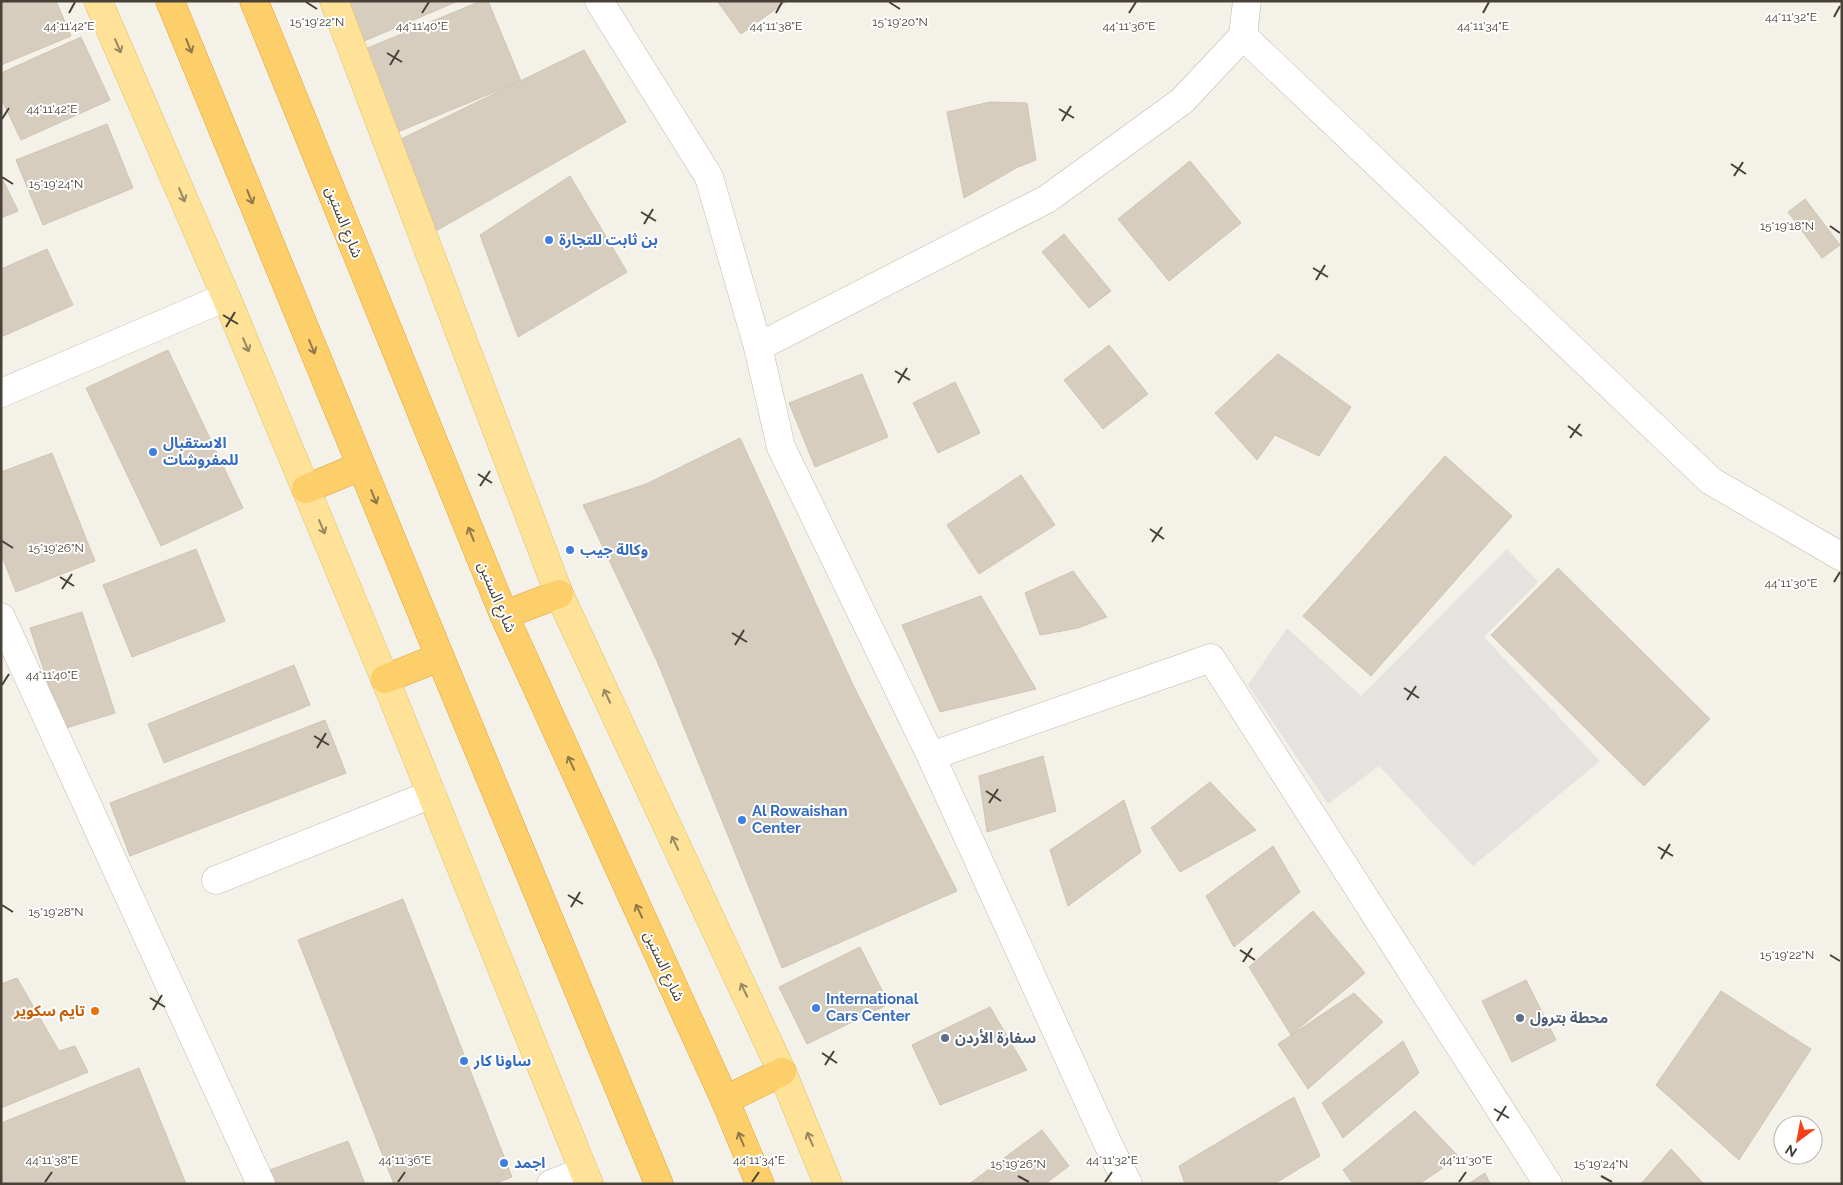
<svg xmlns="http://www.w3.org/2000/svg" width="1843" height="1185" font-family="Raleway,'Noto Sans Arabic',sans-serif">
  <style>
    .parking { fill: #e5e3e0 }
    .building { fill: #d6cdbe; stroke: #d0c5b1 }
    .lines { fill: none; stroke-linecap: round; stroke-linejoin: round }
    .minor-casing { stroke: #c0b9ab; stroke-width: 29 }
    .major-casing { stroke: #e3c067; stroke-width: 29 }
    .highway-casing { stroke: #dda43a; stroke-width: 29 }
    .minor { stroke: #fff; stroke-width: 28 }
    .major { stroke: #fde298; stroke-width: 28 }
    .highway { stroke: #fdcf6b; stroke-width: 28 }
    .oneway { stroke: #998963 }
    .oneway2 { stroke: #907a4c }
    .ticks { fill: none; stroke: #484137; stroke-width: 2 }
    .shop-dot { fill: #3f7fe0; stroke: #fff; stroke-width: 2 }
    .food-dot { fill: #e8710a; stroke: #fff; stroke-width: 2 }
    .service-dot { fill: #5c6f8a; stroke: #fff; stroke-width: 2 }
    .labels { text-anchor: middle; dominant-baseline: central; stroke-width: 4; stroke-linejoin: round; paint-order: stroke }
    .street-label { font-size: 15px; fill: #484137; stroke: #fff }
    .shop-label { font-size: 15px; font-weight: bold; fill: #366cbe; stroke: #fff; text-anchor: start }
    .food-label { font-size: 15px; font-weight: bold; fill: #c56008; stroke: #fff; text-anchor: end }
    .service-label { font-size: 15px; font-weight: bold; fill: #4e5e75; stroke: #fff; text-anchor: start }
    .ticks-label { font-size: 12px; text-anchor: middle; fill: #484137; stroke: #fff; stroke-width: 4; stroke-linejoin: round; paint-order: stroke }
  </style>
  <rect width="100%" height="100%" fill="#f4f1e8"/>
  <!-- parking -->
  <path class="parking" d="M1507,549L1538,582L1484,637L1600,761L1473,866L1379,766L1328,804L1248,685L1287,628L1361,696Z"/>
  <!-- building -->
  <g class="building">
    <path d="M1,1H56L71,36L1,65Z"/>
    <path d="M328,1H458L348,48Z"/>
    <path d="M481,1H488L521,81L393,134L358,52Z"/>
    <path d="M717,1H787L741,34Z"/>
    <path d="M81,37L110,100L21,140L1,98V73Z"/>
    <path d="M584,50L626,122L436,231L401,139Z"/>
    <path d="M990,102L1027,103L1036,160L1018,167L964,198L947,112Z"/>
    <path d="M107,124L133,188L43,225L16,160Z"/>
    <path d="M1190,161L1241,223L1169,281L1118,219Z"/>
    <path d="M1,176L18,211L1,218Z"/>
    <path d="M570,176L627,272L518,337L480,235Z"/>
    <path d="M1805,199L1840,245L1822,258L1788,212Z"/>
    <path d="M1064,234L1111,291L1089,308L1042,252Z"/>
    <path d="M47,249L73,305L1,337V269Z"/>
    <path d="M1109,345L1148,394L1103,429L1064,380Z"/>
    <path d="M168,350L243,508L161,546L86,388Z"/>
    <path d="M1278,354L1351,407L1319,456L1275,435L1257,460L1215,413Z"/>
    <path d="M862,374L888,437L815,467L789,403Z"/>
    <path d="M955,382L980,433L938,453L913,403Z"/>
    <path d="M740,438L854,687L957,891L782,968L657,661L583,505L646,484Z"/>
    <path d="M52,453L95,561L16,592L1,554V472Z"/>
    <path d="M1445,456L1512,516L1371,676L1303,616Z"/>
    <path d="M1021,475L1055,525L979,574L947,525Z"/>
    <path d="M196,549L225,621L132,657L103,585Z"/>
    <path d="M1558,568L1710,719L1644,786L1491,635Z"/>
    <path d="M1073,571L1107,617L1078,628L1040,635L1025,593Z"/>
    <path d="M981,596L1036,689L940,712L902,625Z"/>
    <path d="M82,612L115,713L63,729L30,628Z"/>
    <path d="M294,665L310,705L164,763L148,724Z"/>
    <path d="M325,720L346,773L130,856L110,803Z"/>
    <path d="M1043,756L1056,811L987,832L979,776Z"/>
    <path d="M1210,782L1256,830L1180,872L1151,828Z"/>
    <path d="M1124,800L1141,852L1068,906L1050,850Z"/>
    <path d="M1273,846L1300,892L1234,947L1206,896Z"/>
    <path d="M403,899L512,1177L494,1184H394L298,940Z"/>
    <path d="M1313,911L1365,973L1291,1035L1249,967Z"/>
    <path d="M860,947L889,1004L807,1044L779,987Z"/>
    <path d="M17,978L59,1051L75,1046L88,1072L1,1108V984Z"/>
    <path d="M1526,980L1556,1040L1512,1062L1482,1001Z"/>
    <path d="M1721,991L1811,1049L1739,1160L1656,1085Z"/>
    <path d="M1354,993L1383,1022L1308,1089L1278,1044Z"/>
    <path d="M990,1007L1027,1070L940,1105L912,1045Z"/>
    <path d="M1403,1041L1419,1073L1343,1138L1322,1103Z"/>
    <path d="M139,1068L186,1184H1V1123Z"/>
    <path d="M1294,1097L1320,1156L1274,1184H1185L1179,1166Z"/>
    <path d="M1415,1111L1459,1157L1419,1184H1353L1343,1170Z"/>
    <path d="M1042,1130L1069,1166L1045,1184H969Z"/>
    <path d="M348,1141L365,1184H275L270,1170Z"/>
    <path d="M1671,1149L1704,1184H1641Z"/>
    <path d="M1485,1173L1490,1184H1468Z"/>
  </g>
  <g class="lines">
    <defs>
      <g id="minor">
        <path d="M599,1L709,177L758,347L781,447L931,756L1108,1144L1128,1184"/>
        <path d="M1243,36L1711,481L1842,557"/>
        <path d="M758,347L1047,199L1182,101L1243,36L1247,1"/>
        <path d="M1,393L226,297"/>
        <path d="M1,617L261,1184"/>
        <path d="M931,756L1211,658L1548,1184"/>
        <path d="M216,880L432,794"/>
        <path d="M551,1184L584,1171"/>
      </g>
      <g id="major">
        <path d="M98,1L226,297L385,679L589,1184"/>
        <path d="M334,1L559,594L782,1072L828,1184"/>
      </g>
      <g id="highway">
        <path d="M170,1L440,657L659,1184"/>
        <path d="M254,1L504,615L725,1100L760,1184"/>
        <path d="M306,489L361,466"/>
        <path d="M504,615L559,594"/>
        <path d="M385,679L440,657"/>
        <path d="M725,1100L782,1072"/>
      </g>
    </defs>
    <!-- minor casing -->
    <use href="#minor" class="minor-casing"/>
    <!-- major casing -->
    <use href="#major" class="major-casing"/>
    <!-- highway casing -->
    <use href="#highway" class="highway-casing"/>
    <!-- minor -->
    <use href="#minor" class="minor"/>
    <!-- major -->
    <use href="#major" class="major"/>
    <!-- highway -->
    <use href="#highway" class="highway"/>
  </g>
  <!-- one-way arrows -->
  <defs><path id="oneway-shaft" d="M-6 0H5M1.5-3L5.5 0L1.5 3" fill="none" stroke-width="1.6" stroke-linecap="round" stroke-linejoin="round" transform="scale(1.25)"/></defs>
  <g class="oneway">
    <use href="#oneway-shaft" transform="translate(118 46) rotate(67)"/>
    <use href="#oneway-shaft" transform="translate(182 195) rotate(67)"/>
    <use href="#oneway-shaft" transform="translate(246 345) rotate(67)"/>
    <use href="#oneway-shaft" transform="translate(322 527) rotate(67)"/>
    <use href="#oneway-shaft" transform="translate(607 696) rotate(-115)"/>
    <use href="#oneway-shaft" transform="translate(675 843) rotate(-115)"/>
    <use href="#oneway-shaft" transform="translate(744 990) rotate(-115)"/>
    <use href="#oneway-shaft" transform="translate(810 1139) rotate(-113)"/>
  </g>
  <g class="oneway2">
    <use href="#oneway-shaft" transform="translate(189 46) rotate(68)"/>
    <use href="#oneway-shaft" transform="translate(250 197) rotate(68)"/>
    <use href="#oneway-shaft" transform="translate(312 347) rotate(68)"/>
    <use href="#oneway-shaft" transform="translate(374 497) rotate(68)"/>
    <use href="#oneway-shaft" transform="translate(471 534) rotate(-112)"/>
    <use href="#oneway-shaft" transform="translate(571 763) rotate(-115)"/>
    <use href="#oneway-shaft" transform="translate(639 911) rotate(-115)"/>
    <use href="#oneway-shaft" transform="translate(741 1139) rotate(-112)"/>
  </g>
  <!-- ticks -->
  <path class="ticks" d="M306,2L317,9M889,2L900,9M69,13L75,2M422,13L429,2M776,13L782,2M1129,13L1136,2M1483,13L1489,2M1834,17L1840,6M387,53L402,62M390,65L399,50M1059,109L1074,118M2,119L9,108M1062,121L1071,106M1731,164L1746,174M1734,176L1743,162M2,177L13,184M641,212L656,221M644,224L653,209M1830,226L1840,233M1313,268L1328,277M1316,280L1325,265M223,315L238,324M226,327L235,312M895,371L910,380M898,383L907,368M1568,426L1582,436M1570,438L1580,424M478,474L492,483M480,486L490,471M1150,529L1164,539M2,541L13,548M1152,542L1162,527M60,577L74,586M1834,582L1840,572M62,589L72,574M732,633L747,642M735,645L744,630M2,685L9,674M1404,688L1419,698M1407,700L1416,686M314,736L329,745M317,748L326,733M986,791L1001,801M989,803L998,789M1658,847L1673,856M1661,859L1670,844M568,895L583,904M2,905L13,912M571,907L580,892M1240,950L1255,960M1830,955L1840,961M1243,962L1252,948M150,998L165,1007M153,1010L162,995M822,1053L837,1063M825,1065L834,1051M1494,1109L1509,1118M1497,1121L1506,1106M1018,1176L1029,1182M1601,1176L1612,1182M45,1182L52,1172M398,1182L405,1172M752,1182L759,1172M1105,1182L1112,1172M1459,1182L1466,1172"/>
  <!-- markers -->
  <g class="shop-dot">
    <circle cx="549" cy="240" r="5"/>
    <circle cx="153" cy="452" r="5"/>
    <circle cx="570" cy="550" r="5"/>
    <circle cx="742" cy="820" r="5"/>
    <circle cx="816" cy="1008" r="5"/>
    <circle cx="464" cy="1061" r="5"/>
    <circle cx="504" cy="1163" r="5"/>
  </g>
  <circle class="food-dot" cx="95" cy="1011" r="5"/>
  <g class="service-dot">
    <circle cx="1520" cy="1018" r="5"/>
    <circle cx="945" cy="1038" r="5"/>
  </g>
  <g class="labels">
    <!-- street labels -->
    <g class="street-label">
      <text transform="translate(344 222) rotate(68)">شارع الستين</text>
      <text transform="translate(497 597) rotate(67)">شارع الستين</text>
      <text transform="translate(664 966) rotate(65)">شارع الستين</text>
    </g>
    <!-- shop labels -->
    <g class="shop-label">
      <text x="559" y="240">بن ثابت للتجارة</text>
      <text x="163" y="443">الاستقبال<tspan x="163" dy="17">للمفروشات</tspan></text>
      <text x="580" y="550">وكالة جيب</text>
      <text x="752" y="811">Al Rowaishan<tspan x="752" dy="17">Center</tspan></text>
      <text x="826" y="999">International<tspan x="826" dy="17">Cars Center</tspan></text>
      <text x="474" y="1061">ساونا كار</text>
      <text x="514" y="1163">اجمد</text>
    </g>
    <!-- food labels -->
    <g class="food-label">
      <text x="85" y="1011">تايم سكوير</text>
    </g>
    <!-- service labels -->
    <g class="service-label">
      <text x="1530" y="1018">محطة بترول</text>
      <text x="955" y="1038">سفارة الأردن</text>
    </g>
  </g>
  <g class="ticks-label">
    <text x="1791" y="21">44°11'32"E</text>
    <text x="317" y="26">15°19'22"N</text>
    <text x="900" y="26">15°19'20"N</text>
    <text x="69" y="30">44°11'42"E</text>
    <text x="422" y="30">44°11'40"E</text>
    <text x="776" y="30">44°11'38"E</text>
    <text x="1129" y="30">44°11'36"E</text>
    <text x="1483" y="30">44°11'34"E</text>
    <text x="52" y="113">44°11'42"E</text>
    <text x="56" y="188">15°19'24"N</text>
    <text x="1787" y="230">15°19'18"N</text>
    <text x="56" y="552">15°19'26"N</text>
    <text x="1791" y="587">44°11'30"E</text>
    <text x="52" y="679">44°11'40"E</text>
    <text x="56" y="916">15°19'28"N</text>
    <text x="1787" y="959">15°19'22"N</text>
    <text x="52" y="1164">44°11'38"E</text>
    <text x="405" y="1164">44°11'36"E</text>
    <text x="759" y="1164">44°11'34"E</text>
    <text x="1112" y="1164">44°11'32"E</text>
    <text x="1466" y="1164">44°11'30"E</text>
    <text x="1018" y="1168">15°19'26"N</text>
    <text x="1601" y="1168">15°19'24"N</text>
  </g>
  <!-- border -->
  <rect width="1843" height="1185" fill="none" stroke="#484137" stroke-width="5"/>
  <!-- north arrow -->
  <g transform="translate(1798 1140) rotate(212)"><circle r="24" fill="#ffffff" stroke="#b6b3af"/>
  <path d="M0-4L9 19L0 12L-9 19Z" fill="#f8411b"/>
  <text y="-8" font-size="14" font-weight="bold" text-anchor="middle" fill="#484137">N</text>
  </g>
</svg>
